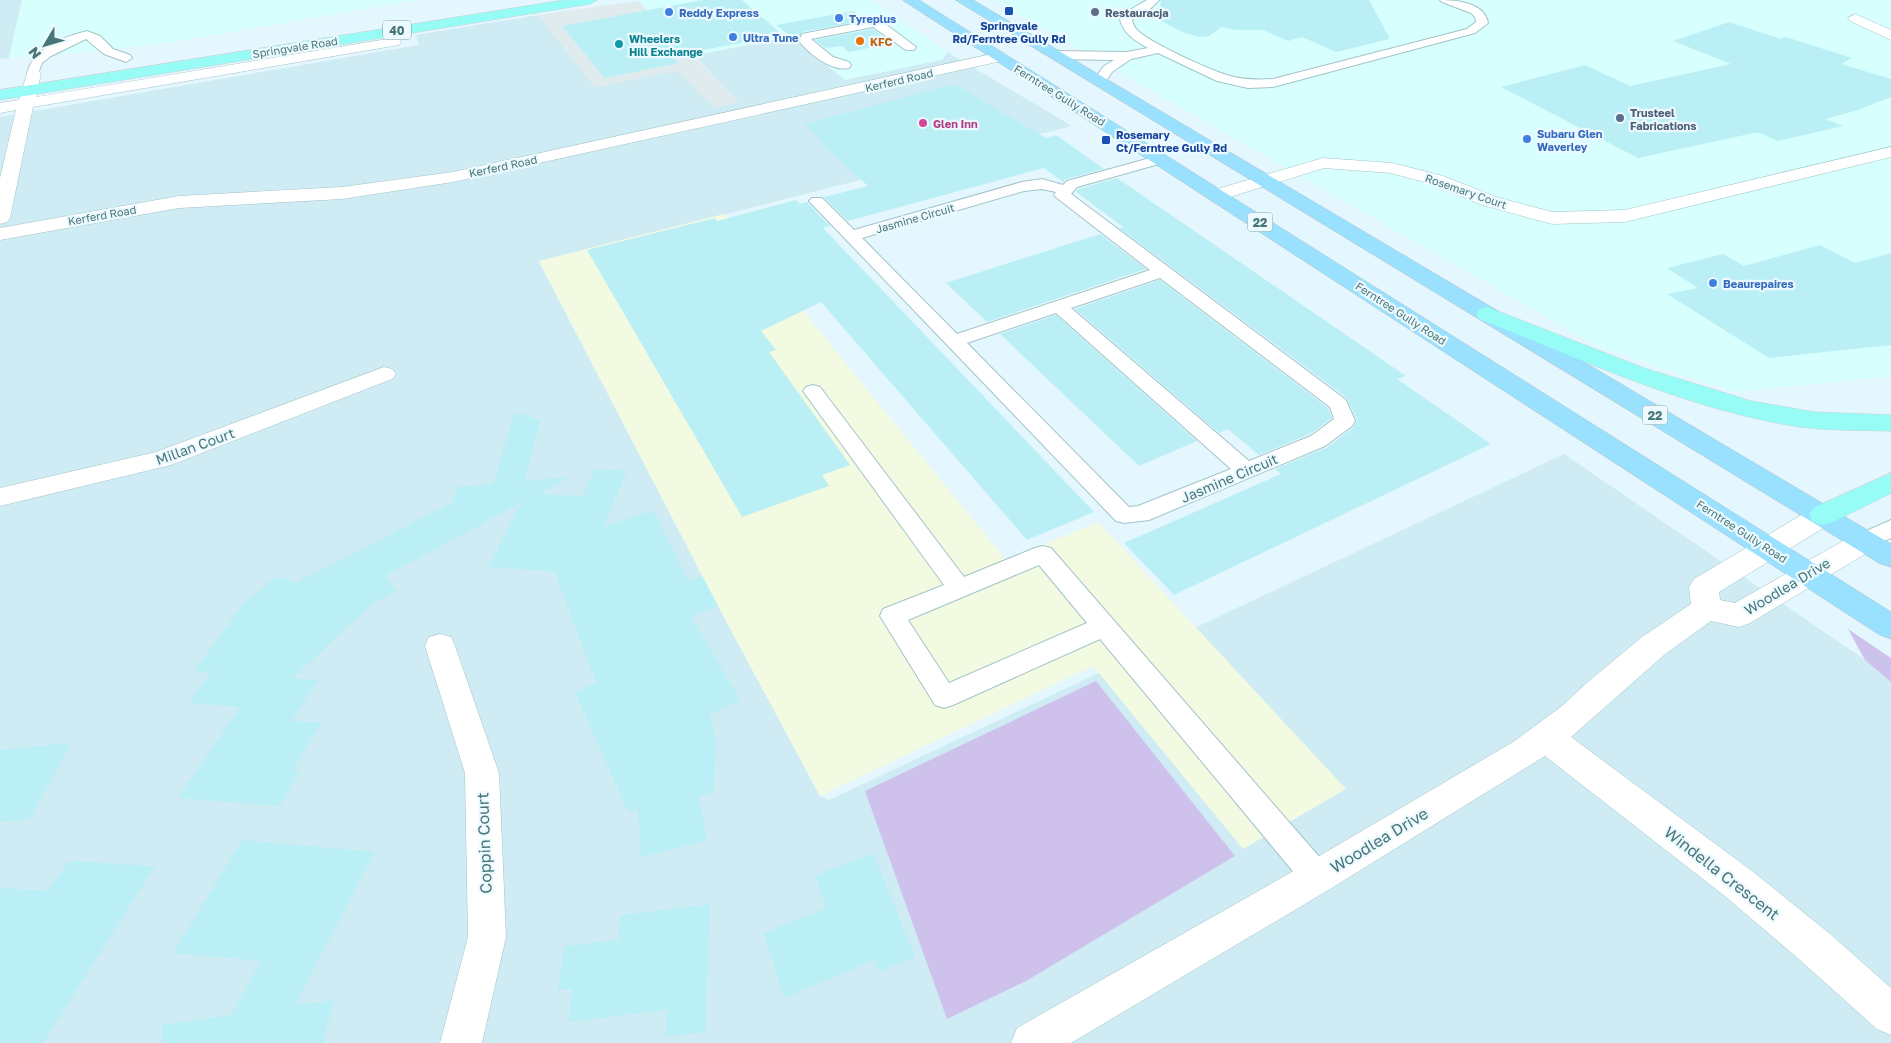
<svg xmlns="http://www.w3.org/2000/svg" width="1891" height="1043" font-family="'Golos Text',sans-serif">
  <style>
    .residential { fill: #cfebf3 }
    .commercial { fill: #d7fffe }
    .industrial { fill: #dfebed }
    .education { fill: #f2fae1 }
    .green { fill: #cec2ed }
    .building { fill: #baf0f5 }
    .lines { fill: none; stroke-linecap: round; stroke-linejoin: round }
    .lane-casing { stroke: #a2c4c9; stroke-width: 2 }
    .street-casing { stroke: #a2c4c9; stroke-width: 1 }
    .primary-casing { stroke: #aec3c4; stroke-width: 1 }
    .highway-casing { stroke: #c4d3d4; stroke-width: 1 }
    .path { stroke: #9dd6da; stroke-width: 3; stroke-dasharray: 1 4; stroke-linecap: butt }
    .lane { fill: #fff; fill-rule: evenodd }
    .street { fill: #fff; fill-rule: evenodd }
    .primary { fill: #9ae0ff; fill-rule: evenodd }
    .highway { fill: #97fcf6; fill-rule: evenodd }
    .transit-dot { fill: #1a4fb4; stroke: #ecfaff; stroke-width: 2 }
    .shop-dot { fill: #3f7fe0; stroke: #ecfaff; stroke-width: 2 }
    .service-dot { fill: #5c6f8a; stroke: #ecfaff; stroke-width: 2 }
    .food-dot { fill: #e8710a; stroke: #ecfaff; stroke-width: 2 }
    .culture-dot { fill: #0f9aa8; stroke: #ecfaff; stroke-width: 2 }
    .hotel-dot { fill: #d1479c; stroke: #ecfaff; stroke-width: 2 }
    .labels { text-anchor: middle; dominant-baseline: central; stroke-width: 4.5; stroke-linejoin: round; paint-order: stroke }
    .far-shop-label { font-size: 11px; font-weight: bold; fill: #366cbe; stroke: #ecfaff; text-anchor: start }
    .far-service-label { font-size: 11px; font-weight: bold; fill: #4e5e75; stroke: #ecfaff; text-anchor: start }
    .far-transit-label { font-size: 11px; font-weight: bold; fill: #164399; stroke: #ecfaff }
    .far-culture-label { font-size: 11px; font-weight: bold; fill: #0d838f; stroke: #ecfaff; text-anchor: start }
    .far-food-label { font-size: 11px; font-weight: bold; fill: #c56008; stroke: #ecfaff; text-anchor: start }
    .far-street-label { font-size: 11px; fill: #487678; stroke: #ecfaff }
    .far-hotel-label { font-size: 11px; font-weight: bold; fill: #b23c85; stroke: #ecfaff; text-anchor: start }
    .shield { fill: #ecfaff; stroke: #799ea0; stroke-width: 1 }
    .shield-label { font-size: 12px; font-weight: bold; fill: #487678 }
    .street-label { font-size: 14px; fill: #487678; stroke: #ecfaff }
    .near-street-label { font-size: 16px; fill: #487678; stroke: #ecfaff }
  </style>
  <rect width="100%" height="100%" fill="#e4f6fe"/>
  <!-- residential -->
  <g class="residential">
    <path d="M0,0H22L9,58L0,59Z"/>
    <path d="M538,15L595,87L678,70L713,107L738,102L694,55L791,37L809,51L942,60L947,52L1072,126L539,262L718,606L820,796L829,800L1564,454L1865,660L1891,682V1043H0V117L419,45L416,35Z"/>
  </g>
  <!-- commercial -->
  <g class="commercial">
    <path d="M22,0H418L160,44L87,52L9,58Z"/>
    <path d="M643,0H871L947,52L942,60L845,80L791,37L694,55L638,1Z"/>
    <path d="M993,0H1891V376L1734,392L1597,346Z"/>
  </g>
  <!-- industrial -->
  <path class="industrial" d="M638,1L739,102L713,107L678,71L595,87L538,15Z"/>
  <!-- education -->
  <path class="education" d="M724,214L1006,560L1098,522L1346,789L1243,849L1093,666L820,796L718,606L539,261Z"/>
  <!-- green -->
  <g class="green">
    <path d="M1848,629L1891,658V682L1865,660Z"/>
    <path d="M1096,681L1235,856L1026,981L947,1019L865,791Z"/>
  </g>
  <!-- building -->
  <g class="building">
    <path d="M703,0H742L783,35L672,56L679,63L605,78L562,26Z"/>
    <path d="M1161,0H1369L1390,39L1336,52L1302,37L1288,41L1263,30H1235L1222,27L1209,36L1198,37L1180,31L1156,18L1162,14H1159Z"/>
    <path d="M854,11L866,20L802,32L798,42L776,25Z"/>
    <path d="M1729,22L1781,39L1786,37L1852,58L1841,64L1891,79V97L1858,110L1826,119L1843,126L1778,141L1760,133H1754L1638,158L1501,87L1585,65L1630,86L1731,64L1673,41Z"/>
    <path d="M873,29L893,43L849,52L842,46L825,48L815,40Z"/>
    <path d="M955,84L1046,138L1056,135L1104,169L1066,179L1063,182L1044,168L848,221L824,197L868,186L820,142H823L804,124Z"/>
    <path d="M1117,178L1406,376L1397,379L1491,444L1174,595L1124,543L1281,474L1275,469L1326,448L1353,428L1357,420L1347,398L1119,228L1123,227L1076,192L1078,189Z"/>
    <path d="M796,200L800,204L807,202L830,226L823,228L1094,512L1027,540L821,302L761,331L776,350L769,352L850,465L822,475L829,486L742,517L587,250L715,218L717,221Z"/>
    <path d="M1100,234L1146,269L987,322L946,283Z"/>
    <path d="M1820,245L1855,263L1891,253V345L1769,358L1667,294L1698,288L1667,268L1723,254L1744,266Z"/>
    <path d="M1160,280L1328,408L1332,418L1310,434L1259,455L1228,429L1219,433L1075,309Z"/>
    <path d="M1056,315L1197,441L1139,466L1000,334Z"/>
    <path d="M515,412L541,420L524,481L570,477L539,494L583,496L595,469L627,471L603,527L653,510L688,581L702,576L718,606L691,616L740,700L710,714L716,740L714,792L699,796L707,841L641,857L638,809L628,812L575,692L596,682L554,571L488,567L521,503L385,576L397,591L371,605L293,678L318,680L292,721L321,723L293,770L300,771L280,806L178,798L240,707L189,703L211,672L194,671L243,604L277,576L296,583L453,502L457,487L493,484Z"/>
    <path d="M71,743L30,819L0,822V750Z"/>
    <path d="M242,840L375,852L295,1005L334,1000L323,1043H163L162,1025L231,1015L261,961L173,953Z"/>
    <path d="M873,853L915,957L879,972L875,960L784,998L764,933L826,908L815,876Z"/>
    <path d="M69,861L155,866L43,1043H0V888L48,891Z"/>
    <path d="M710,904L705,1032L665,1037L667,1010L568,1022L572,989L558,990L564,946L618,940L621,915Z"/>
  </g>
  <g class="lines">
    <defs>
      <g id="lane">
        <path d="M1147,0H1159L1151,8L1132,20C1133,24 1134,27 1137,30C1150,43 1208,69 1227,75C1242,80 1257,80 1273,79L1467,29L1476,22L1475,17L1471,13L1442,2L1440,0C1457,0 1485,3 1488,23L1475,33L1273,87L1248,88L1217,81L1158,53L1131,59L1112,72L1104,84L1099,85L1093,81L1104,66L1114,60L1055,59L1049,55L1055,51L1127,52L1148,48C1136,41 1123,34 1120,19L1128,11Z"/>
        <path d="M873,20L884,23L916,47L914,50H906L873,27L811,39L833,57L849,62L851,65L849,68C832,72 809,54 799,41L802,34Z"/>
        <path d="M87,31L100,36L113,49L130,55L132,58L126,62L104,54L86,39L51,56L42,63L37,76H29L27,73C34,48 63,37 87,31Z"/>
        <path d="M1161,155L1166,156L1168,159L1166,162L1077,187L1071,194L1346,400L1355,421L1352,426L1325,446L1149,520L1124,523L1116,521L809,201L812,198H822L854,230L1022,182L1042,179L1063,185L1067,181ZM1042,189L1056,192L1054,195L1057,198L1150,270L957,334L862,238L1024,191ZM1160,278L1330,407L1334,419L1311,436L1249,461L1071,308ZM1056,313L1231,469L1138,506L1129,507L967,343Z"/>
        <path d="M813,385L820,387L964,577L1035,548L1043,546L1051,548L1328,867L1332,877L1328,887L1317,891L1306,887L1100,639L953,705L944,708L935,705L880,616L883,609L944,585L803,391L806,387ZM1039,565L1087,623L949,683L908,620Z"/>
        <path d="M1891,520V538L1865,549L1857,547L1854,541L1857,535Z"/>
      </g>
      <g id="street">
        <path d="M1855,14L1891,30V40L1850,21L1848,18Z"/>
        <path d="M394,38L399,39L401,42L399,45L33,107L10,218L7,222L0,224V178L16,110L0,113V103L19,100L28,70H38L41,73L36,97Z"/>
        <path d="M1001,52L1006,54L1009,57L1006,60L453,182L342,199L179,208L0,240V228L179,196L342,187L453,172Z"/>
        <path d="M1891,147V157L1625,222L1552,224L1482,205L1431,184L1391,173L1324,168L1217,201L1210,199L1208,195L1210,191L1323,158L1392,163L1443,176L1496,197L1552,212L1625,210Z"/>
        <path d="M384,367L392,369L396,374L392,379L171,465L0,506V488L156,452Z"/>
        <path d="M1823,505L1833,508L1837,515L1833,522L1719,592L1720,600L1735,603L1855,534L1865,531L1875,534L1879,541L1875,548L1750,623L1739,627L1711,621L1664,655L1571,737L1752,871L1829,933L1891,988V1035L1877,1029L1801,961L1726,897L1545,756L1330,889L1071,1043H1011L1017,1028L1304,865L1513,742L1562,706L1589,681L1642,637L1691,604L1689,587L1694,579L1813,508Z"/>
        <path d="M440,634L451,637L455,646L499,773L506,937L482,1043H440L468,937L465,773L425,646L429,637Z"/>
      </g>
      <g id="primary">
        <path d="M903,0H919L1891,612V639L1880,635Z"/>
        <path d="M956,0H973L1891,544V567L1881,564Z"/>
      </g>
      <g id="highway">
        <path d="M565,0H597L590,4L0,100V90Z"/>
        <path d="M1487,307L1644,368L1751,401L1814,412L1891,415V431C1861,430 1830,431 1800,427C1689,410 1583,360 1479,319L1476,314L1479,309Z"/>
        <path d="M1891,473V493L1833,522L1823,525L1813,522L1809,515L1813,508Z"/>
      </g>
    </defs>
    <!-- lane casing -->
    <use href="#lane" class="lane-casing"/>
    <!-- street casing -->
    <use href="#street" class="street-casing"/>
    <!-- primary casing -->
    <use href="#primary" class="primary-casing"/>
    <!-- highway casing -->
    <use href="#highway" class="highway-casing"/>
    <!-- path -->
    <path class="path" d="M1871,655L1891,668"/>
    <!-- lane -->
    <use href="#lane" class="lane"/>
    <!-- street -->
    <use href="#street" class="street"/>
    <!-- primary -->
    <use href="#primary" class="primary"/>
    <!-- highway -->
    <use href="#highway" class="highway"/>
  </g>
  <!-- markers -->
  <g class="transit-dot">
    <rect x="1004" y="6" width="10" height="10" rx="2.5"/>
    <rect x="1101" y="135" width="10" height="10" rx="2.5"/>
  </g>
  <g class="shop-dot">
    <circle cx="669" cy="12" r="5"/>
    <circle cx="839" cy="18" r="5"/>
    <circle cx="733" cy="37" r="5"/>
    <circle cx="1527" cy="139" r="5"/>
    <circle cx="1713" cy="283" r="5"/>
  </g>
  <g class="service-dot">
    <circle cx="1095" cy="12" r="5"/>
    <circle cx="1620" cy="118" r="5"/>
  </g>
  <circle class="food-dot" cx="860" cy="41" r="5"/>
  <circle class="culture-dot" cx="619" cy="44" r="5"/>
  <circle class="hotel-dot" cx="923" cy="123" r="5"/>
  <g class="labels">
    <!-- far-shop labels -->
    <g class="far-shop-label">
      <text x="679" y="12">Reddy Express</text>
      <text x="849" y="18">Tyreplus</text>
      <text x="743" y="37">Ultra Tune</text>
      <text x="1537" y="133">Subaru Glen<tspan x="1537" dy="13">Waverley</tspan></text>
      <text x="1723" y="283">Beaurepaires</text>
    </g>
    <!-- far-service labels -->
    <g class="far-service-label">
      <text x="1105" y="12">Restauracja</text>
      <text x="1630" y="112">Trusteel<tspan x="1630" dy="13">Fabrications</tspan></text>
    </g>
    <!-- far-transit labels -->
    <g class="far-transit-label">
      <text x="1009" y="25">Springvale<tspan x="1009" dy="13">Rd/Ferntree Gully Rd</tspan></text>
      <text x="1116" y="134" text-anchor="start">Rosemary<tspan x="1116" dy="13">Ct/Ferntree Gully Rd</tspan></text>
    </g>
    <!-- far-culture labels -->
    <g class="far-culture-label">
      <text x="629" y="38">Wheelers<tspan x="629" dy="13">Hill Exchange</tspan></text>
    </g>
    <!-- far-food labels -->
    <g class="far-food-label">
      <text x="870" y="41">KFC</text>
    </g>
    <!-- far-street labels -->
    <g class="far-street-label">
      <text transform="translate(295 47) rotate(-9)">Springvale Road</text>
      <text transform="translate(899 80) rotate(-13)">Kerferd Road</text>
      <text transform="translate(1060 95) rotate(32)">Ferntree Gully Road</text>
      <text transform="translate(503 166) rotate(-12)">Kerferd Road</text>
      <text transform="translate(1466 191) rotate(19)">Rosemary Court</text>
      <text transform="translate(102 215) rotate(-10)">Kerferd Road</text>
      <text transform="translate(915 218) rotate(-16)">Jasmine Circuit</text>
      <text transform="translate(1401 313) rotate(33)">Ferntree Gully Road</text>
      <text transform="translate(1742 531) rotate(33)">Ferntree Gully Road</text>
    </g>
    <!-- far-hotel labels -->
    <g class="far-hotel-label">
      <text x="933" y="123">Glen Inn</text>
    </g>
    <!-- shield labels -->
    <g class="shield">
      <rect x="383" y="20.5" width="28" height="19" rx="4"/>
      <rect x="1247.5" y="212.5" width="25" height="19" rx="4"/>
      <rect x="1642.5" y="405.5" width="25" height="19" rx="4"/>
    </g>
    <g class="shield-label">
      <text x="397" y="30">40</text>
      <text x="1260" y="222">22</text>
      <text x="1655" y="415">22</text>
    </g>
    <!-- street labels -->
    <g class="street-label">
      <text transform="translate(195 446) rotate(-20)">Millan Court</text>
      <text transform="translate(1229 478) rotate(-23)">Jasmine Circuit</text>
      <text transform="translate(1787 586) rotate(-31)">Woodlea Drive</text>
    </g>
    <!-- near-street labels -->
    <g class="near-street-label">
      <text transform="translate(1379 840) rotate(-31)">Woodlea Drive</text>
      <text transform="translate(484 843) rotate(-92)">Coppin Court</text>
      <text transform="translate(1722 873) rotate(38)">Windella Crescent</text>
    </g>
  </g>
  <!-- north arrow -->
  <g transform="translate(45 45) rotate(232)" stroke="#ecfaff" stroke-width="4" paint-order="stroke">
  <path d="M0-4L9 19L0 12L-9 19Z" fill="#487678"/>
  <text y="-8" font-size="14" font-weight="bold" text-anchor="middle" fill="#487678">N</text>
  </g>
</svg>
